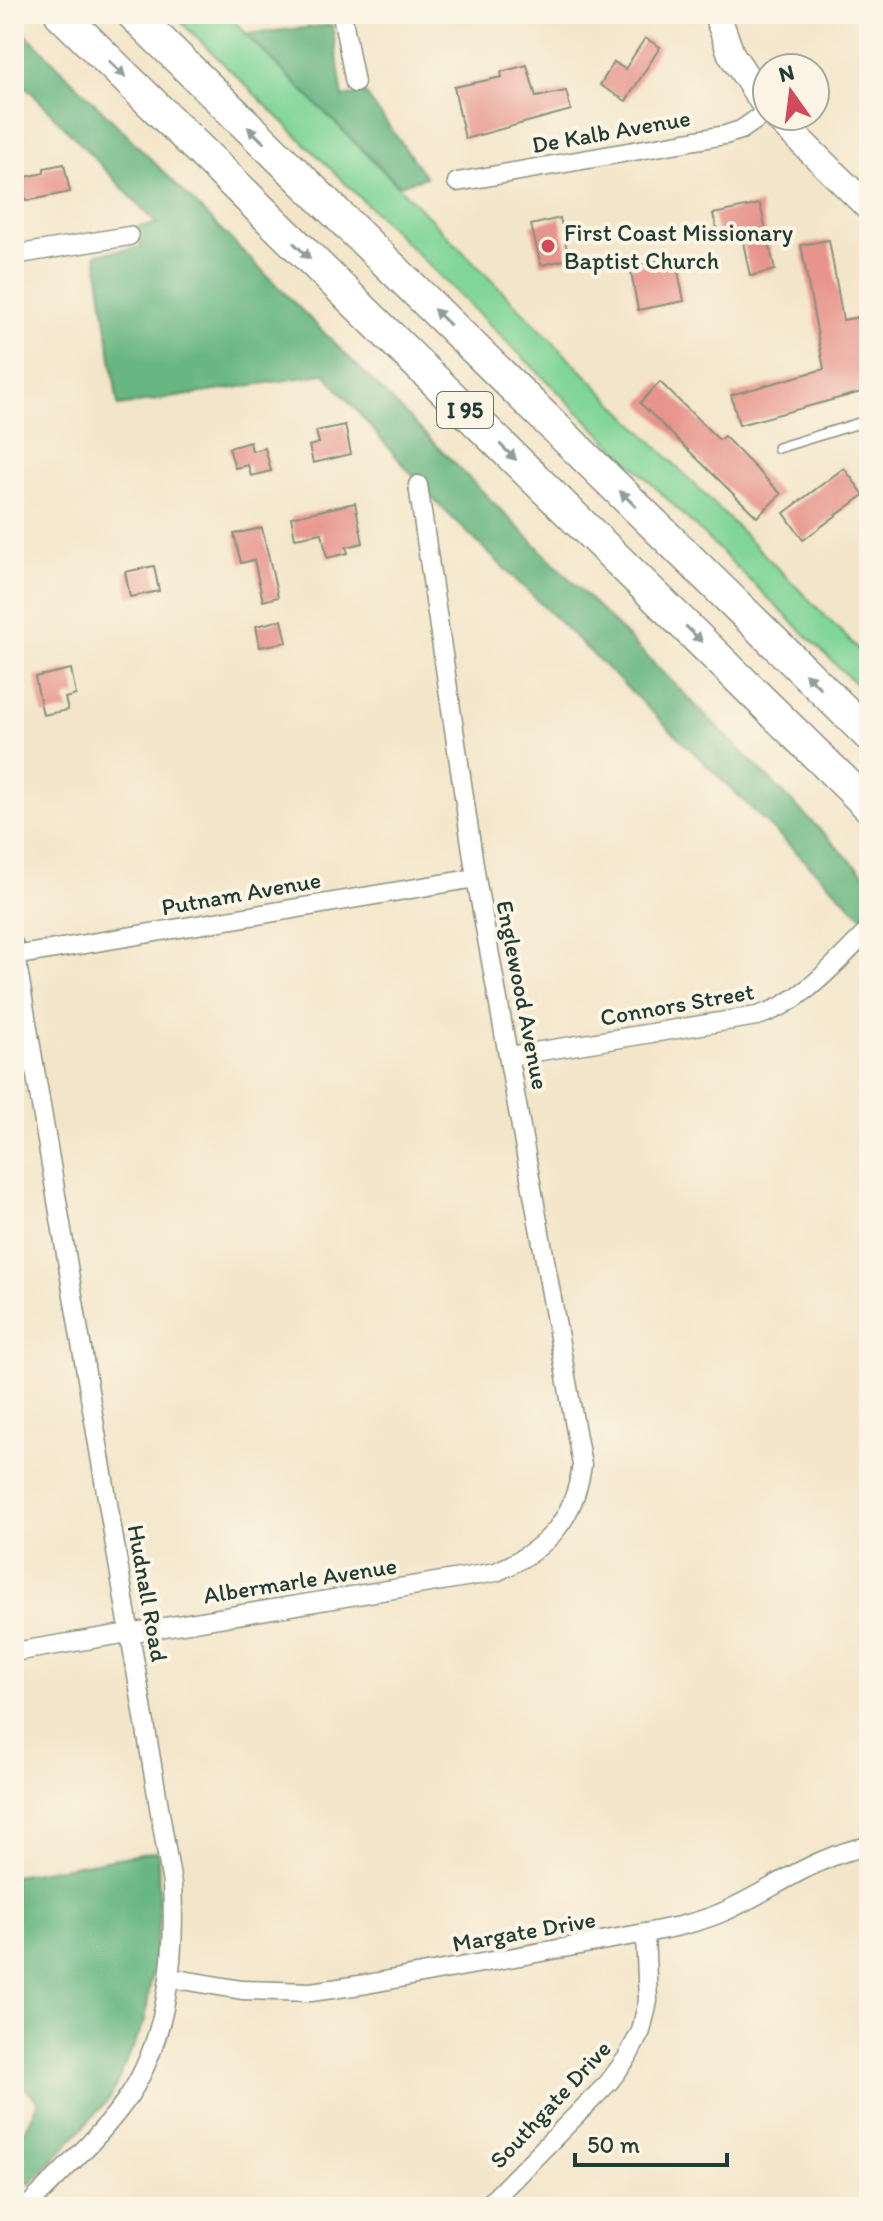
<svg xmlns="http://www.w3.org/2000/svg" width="883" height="2221" font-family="Itim,sans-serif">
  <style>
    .green { fill: #80d599; stroke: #508966; stroke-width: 2 }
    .forest { fill: #68b681; stroke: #447a5a; stroke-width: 2 }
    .building { fill: #e7948c }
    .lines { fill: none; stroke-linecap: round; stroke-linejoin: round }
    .lane-casing { stroke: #89917e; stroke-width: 12 }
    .street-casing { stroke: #89917e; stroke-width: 21 }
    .secondary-casing { stroke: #89917e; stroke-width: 29 }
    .highway-casing { stroke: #89917e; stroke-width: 35 }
    .lane { stroke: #fff; stroke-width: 9 }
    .street { stroke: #fff; stroke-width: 18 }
    .secondary { stroke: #fff; stroke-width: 26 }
    .highway { stroke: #fff; stroke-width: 32 }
    .oneway { fill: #8f9e9a }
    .poi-dot { fill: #d1495b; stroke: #fcf5e5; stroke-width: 3 }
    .labels { text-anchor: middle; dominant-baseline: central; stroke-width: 8; stroke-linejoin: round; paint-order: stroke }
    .shield { fill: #fcf5e5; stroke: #617469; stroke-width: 2 }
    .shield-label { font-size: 22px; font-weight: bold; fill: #1f3d34 }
    .street-label { font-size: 24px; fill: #1f3d34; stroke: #fcf5e5 }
    .poi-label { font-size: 24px; fill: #1f3d34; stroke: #fcf5e5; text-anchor: start }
  </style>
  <rect width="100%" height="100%" fill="#fcf5e5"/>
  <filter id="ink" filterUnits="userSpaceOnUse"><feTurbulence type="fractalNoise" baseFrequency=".0125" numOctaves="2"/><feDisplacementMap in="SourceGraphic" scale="16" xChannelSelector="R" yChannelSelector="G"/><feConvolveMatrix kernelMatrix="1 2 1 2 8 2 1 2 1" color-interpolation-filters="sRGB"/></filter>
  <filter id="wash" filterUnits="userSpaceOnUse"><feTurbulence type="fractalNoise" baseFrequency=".006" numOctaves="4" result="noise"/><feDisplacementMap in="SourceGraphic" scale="32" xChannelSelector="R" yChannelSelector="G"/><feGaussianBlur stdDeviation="1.8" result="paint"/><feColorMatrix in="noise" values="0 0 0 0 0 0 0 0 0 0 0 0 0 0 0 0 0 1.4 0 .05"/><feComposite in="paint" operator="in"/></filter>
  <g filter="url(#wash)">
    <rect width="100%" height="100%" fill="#f3e5c9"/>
    <!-- green -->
    <path class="green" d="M173,14H227L869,660V697Z"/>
    <!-- forest -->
    <g class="forest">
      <path d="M14,22L867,877L866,920L434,500L325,374L118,406L96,254L141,247L137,227L157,224L14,74Z"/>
      <path d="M332,25L343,97L365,93L426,177L399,185L245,34Z"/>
      <path d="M158,1851L159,1921L145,2021L110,2098L31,2184L14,2176V2152L39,2102L14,2077V1876Z"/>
    </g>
    <g id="blocks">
      <!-- building -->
      <g class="building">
        <path d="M645,38L660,47L626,101L600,85L614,62L625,69Z"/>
        <path d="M527,65L536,97L566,91L571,110L465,139L454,87L502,77L501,72Z"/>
        <path d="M64,164L70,192L26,201L21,178L44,173V168Z"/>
        <path d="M760,204L775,270L750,276L742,237L720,242L713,214Z"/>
        <path d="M560,218L569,259L541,265L531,225Z"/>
        <path d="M829,240L843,320L869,315V390L739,425L731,395L824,369L801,245Z"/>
        <path d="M675,257L684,301L638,310L630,267Z"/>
        <path d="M660,382L719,440L724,436L781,494L757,517L640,403Z"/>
        <path d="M345,425L351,454L313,463L309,446L319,443L316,431Z"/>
        <path d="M250,442L252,451L265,448L271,471L251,476L248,465L235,468L229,448Z"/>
        <path d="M844,468L864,495L803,540L784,513Z"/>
        <path d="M355,503L363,543L346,547L348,553L327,558L322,533L295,538L291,517Z"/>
        <path d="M262,528L278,597L263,601L254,560L241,563L234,534Z"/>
        <path d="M154,566L159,591L130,597L125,572Z"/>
        <path d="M282,620L287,642L260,647L256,626Z"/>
        <path d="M71,669L76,695L65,698L68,710L43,715L35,677Z"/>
      </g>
    </g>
  </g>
  <g filter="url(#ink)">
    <use href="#blocks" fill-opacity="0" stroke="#89917e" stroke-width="2"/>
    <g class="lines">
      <defs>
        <path id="lane" d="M778,448L869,420"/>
        <g id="street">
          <path d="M342,14L355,83"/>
          <path d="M457,182L725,135L741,130L767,112"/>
          <path d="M14,255L129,236"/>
          <path d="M14,945L172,1884C176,1956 168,2042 124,2103C96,2141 60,2173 27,2207"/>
          <path d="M14,956L476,878"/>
          <path d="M510,1056L757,1016C803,1003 835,963 869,930"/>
          <path d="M14,1652L496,1572C547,1549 574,1521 582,1465L476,878L418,485"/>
          <path d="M171,1978L242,1990L311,1992L367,1984L645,1933C671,1928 698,1923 723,1912C773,1890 814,1856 869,1846"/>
          <path d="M486,2207L609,2082L627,2058L641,2031L648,2001L645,1933"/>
        </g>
        <g id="secondary">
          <path d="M717,14L731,54L767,108"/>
          <path d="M775,116L869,208"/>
        </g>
        <g id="highway">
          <path d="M61,14L869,806"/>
          <path d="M133,14L869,735"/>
        </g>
      </defs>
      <!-- lane casing -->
      <use href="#lane" class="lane-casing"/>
      <!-- street casing -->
      <use href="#street" class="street-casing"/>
      <!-- secondary casing -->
      <use href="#secondary" class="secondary-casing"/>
      <!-- highway casing -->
      <use href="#highway" class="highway-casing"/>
      <!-- lane -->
      <use href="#lane" class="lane"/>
      <!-- street -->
      <use href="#street" class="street"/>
      <!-- secondary -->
      <use href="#secondary" class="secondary"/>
      <!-- highway -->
      <use href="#highway" class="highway"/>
    </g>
    <!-- one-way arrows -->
    <defs><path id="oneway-solid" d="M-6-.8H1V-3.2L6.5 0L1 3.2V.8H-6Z" transform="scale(2)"/></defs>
    <g class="oneway">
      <use href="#oneway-solid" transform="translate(117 69) rotate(44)"/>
      <use href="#oneway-solid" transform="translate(256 135) rotate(-136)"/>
      <use href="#oneway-solid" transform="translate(302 251) rotate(44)"/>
      <use href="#oneway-solid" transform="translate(442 317) rotate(-136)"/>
      <use href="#oneway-solid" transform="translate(508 452) rotate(44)"/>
      <use href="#oneway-solid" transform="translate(628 499) rotate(-136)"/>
      <use href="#oneway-solid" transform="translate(694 634) rotate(44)"/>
      <use href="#oneway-solid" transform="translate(813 681) rotate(-136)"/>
    </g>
  </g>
  <!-- markers -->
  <circle class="poi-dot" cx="548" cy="246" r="8"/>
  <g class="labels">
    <!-- shield labels -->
    <rect class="shield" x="437" y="392" width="56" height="36" rx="6"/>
    <g class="shield-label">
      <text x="465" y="410">I 95</text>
    </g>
    <!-- street labels -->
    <g class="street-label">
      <text transform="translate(611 131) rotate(-10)">De Kalb Avenue</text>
      <text transform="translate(241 893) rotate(-10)">Putnam Avenue</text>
      <text transform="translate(523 995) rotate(79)">Englewood Avenue</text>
      <text transform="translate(677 1004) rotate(-10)">Connors Street</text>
      <text transform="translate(300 1580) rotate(-9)">Albermarle Avenue</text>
      <text transform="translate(148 1593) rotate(80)">Hudnall Road</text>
      <text transform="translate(524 1931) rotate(-10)">Margate Drive</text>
      <text transform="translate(550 2104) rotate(-47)">Southgate Drive</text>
    </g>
    <!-- poi labels -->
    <g class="poi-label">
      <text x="564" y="232">First Coast Missionary<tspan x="564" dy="28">Baptist Church</tspan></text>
    </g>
  </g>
  <!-- margin -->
  <rect width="883" height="2221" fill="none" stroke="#fcf5e5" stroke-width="48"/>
  <!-- north arrow -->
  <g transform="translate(791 92) rotate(346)"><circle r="38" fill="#fcf5e5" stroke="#a4ab9e" stroke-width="2"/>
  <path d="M0-6L14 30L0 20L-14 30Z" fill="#d1495b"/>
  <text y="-12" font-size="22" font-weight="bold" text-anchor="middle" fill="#1f3d34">N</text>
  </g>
  <!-- scale -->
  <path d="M575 2153v12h152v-12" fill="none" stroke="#1f3d34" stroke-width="4"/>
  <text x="587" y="2153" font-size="24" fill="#1f3d34" stroke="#fcf5e5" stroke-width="6" paint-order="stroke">50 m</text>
</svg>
